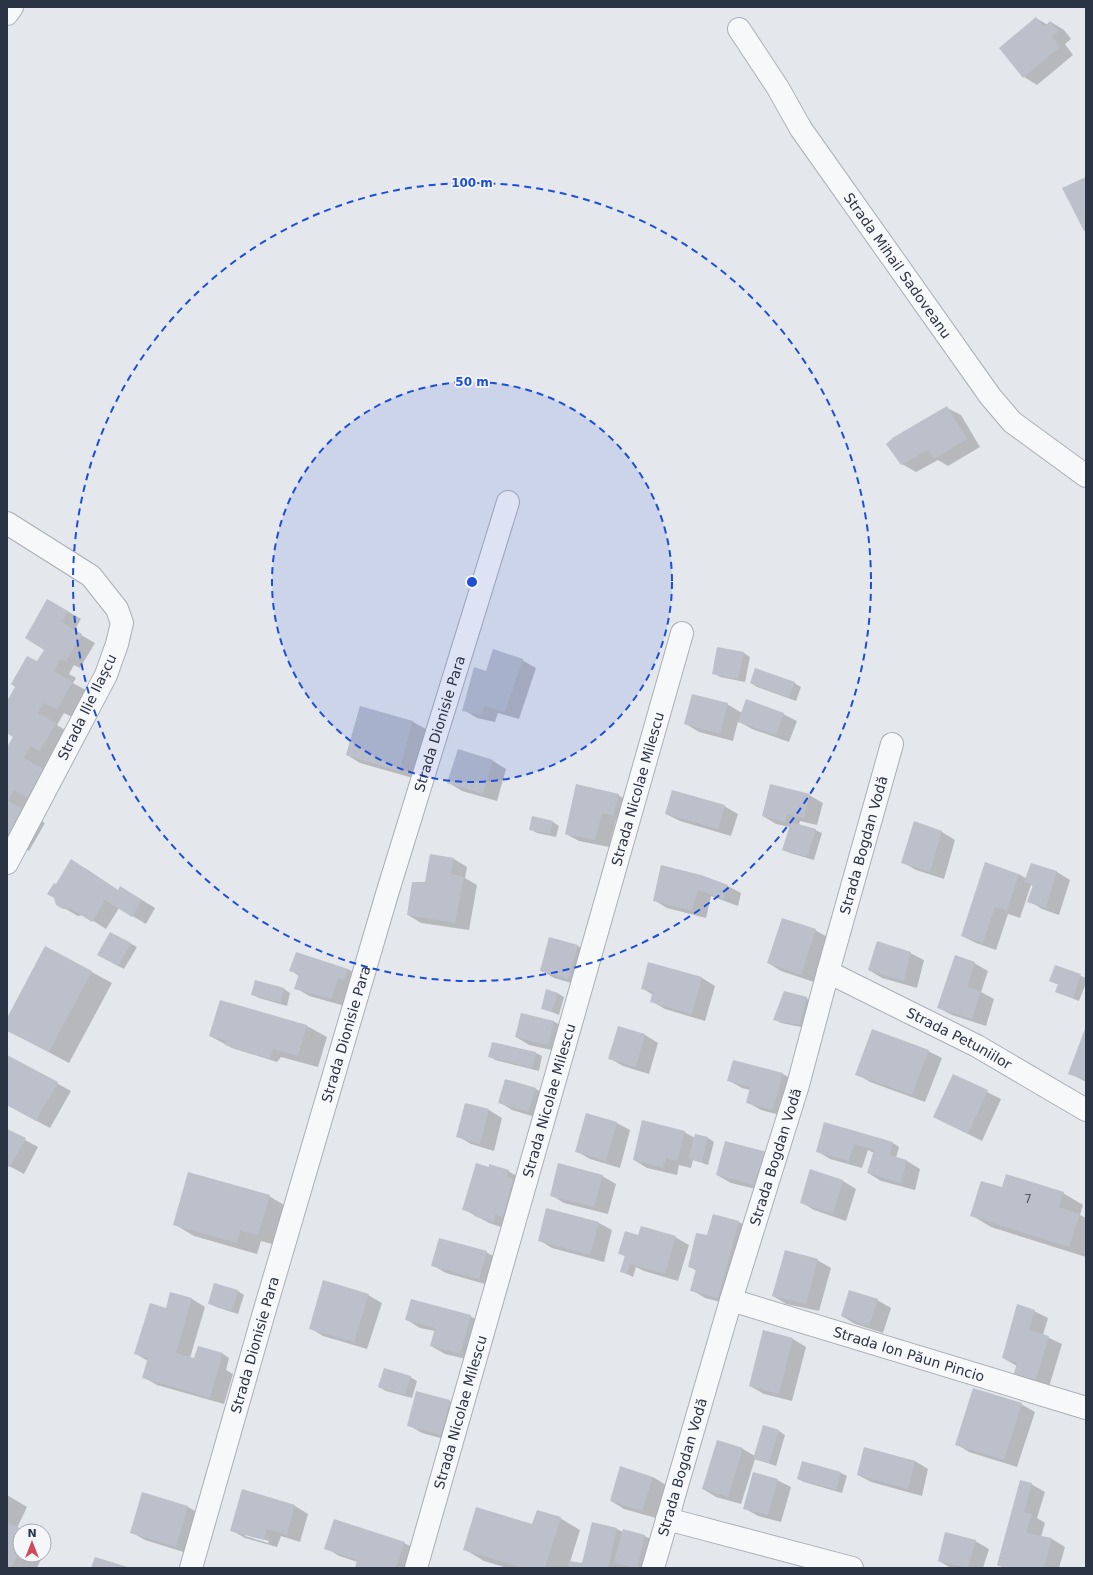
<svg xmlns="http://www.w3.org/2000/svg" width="1093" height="1575" font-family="'DejaVu Sans',sans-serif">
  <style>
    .shadow { fill: #0003; fill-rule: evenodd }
    .building { fill: #bbc0ca }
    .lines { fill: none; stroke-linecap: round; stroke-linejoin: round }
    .street-casing { stroke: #a9aeb7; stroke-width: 24 }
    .street { stroke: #f7f8fa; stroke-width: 22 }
    .ring { fill: none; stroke: #1d4ed8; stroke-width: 2; stroke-dasharray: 7 5 }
    .labels { text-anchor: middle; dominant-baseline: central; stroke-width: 3.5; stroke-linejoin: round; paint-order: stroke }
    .number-label { font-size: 12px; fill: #4f5766 }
    .street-label { font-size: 14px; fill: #2b3445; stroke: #f4f6f9 }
    .centre { fill: #1d4ed8; stroke: #f4f6f9; stroke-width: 2 }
    .ring-label { font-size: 12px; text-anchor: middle; font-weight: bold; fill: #1d4ed8; stroke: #f4f6f9; stroke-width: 3.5; stroke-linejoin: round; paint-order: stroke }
  </style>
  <rect width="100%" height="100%" fill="#e4e7ec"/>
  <!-- shadow -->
  <g class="shadow">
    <path d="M1036,18L1048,25L1051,22L1064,30L1071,39L1065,44L1073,55L1037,85L1024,77L1000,48Z"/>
    <path d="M947,408L961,415L980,447L948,466L938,460L916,472L902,464Z"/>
    <path d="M48,600L81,619L74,631L95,643L80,668L74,665L69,674L76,678L73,683L93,694L78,720L64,713L57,725L75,736L60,761L50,756L43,770L63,782L48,808L27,813L45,823L29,851L21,846H7V749L14,736L7,732V703L46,650Z"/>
    <path d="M744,653L750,657L745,682L720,677L713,673Z"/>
    <path d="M522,660L536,668L519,719L498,713L495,722L477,718L464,710L486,672Z"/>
    <path d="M751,683H794L801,687L796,701L757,687Z"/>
    <path d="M727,704L742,713L783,714L797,721L789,742L752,729L738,721L733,741L699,732L686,724Z"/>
    <path d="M360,707L413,722L426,729L413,778L360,763L347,755Z"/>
    <path d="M458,750L493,761L506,769L497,801L462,791L449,783Z"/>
    <path d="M618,795L632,803L627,823L616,820L609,847L579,841L566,834Z"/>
    <path d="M809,795L823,803L817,825L800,821L799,825L815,830L822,833L814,860L790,853L783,850L790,827L776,824L763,816Z"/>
    <path d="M724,806L738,814L731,836L680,821L666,814Z"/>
    <path d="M553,822L559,826L556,837L537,833L530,829Z"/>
    <path d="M915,822L942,832L955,840L944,879L916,870L902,862Z"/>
    <path d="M454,859L467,867L465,878L477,885L469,930L421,923L408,915L426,883Z"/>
    <path d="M1031,864L1057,872L1070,880L1059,915L1042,909L1029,901L1033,886L1031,885L1020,918L1008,914L996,950L976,943L962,936L1019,874L1027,879Z"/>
    <path d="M661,866L728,886L741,893L738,906L711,896L706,918L667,908L654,900Z"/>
    <path d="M85,868L119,891L134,895L155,908L146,924L119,908L106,929L84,915L78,916L57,904L56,885Z"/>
    <path d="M815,930L829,938L814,982L781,971L768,963Z"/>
    <path d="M111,933L137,947L124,969L98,955Z"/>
    <path d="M578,946L591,953L582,986L554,978L541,970Z"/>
    <path d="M46,947L112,983L69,1063L7,1030V1020Z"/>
    <path d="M910,953L924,960L917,988L882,978L869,970Z"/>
    <path d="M974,963L988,971L981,992L994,999L986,1026L952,1015L939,1008Z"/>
    <path d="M649,964L702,978L715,986L705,1021L665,1009L651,1001L653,995L642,988Z"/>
    <path d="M1056,966L1086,978V983L1079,1001L1056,992L1059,985L1050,981Z"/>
    <path d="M348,969L361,977L345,1006L309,996L296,988L299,976L290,970Z"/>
    <path d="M256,981L284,989L290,993L287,1006L259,998L253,995Z"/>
    <path d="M557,993L564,997L559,1015L542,1008Z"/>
    <path d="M806,998L813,1002L806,1028L781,1023L774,1019Z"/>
    <path d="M221,1001L307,1026L327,1037L318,1067L281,1057L277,1062L232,1048L210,1036Z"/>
    <path d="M553,1021L567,1029L561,1052L529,1045L516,1037Z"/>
    <path d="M619,1028L645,1035L658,1043L649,1074L623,1066L609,1058Z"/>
    <path d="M1086,1028V1082L1069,1073Z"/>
    <path d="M928,1051L942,1058L925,1102L870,1082L857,1074Z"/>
    <path d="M536,1053L542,1056L539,1071L495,1060L489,1056Z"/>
    <path d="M7,1056L71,1091L50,1128L7,1105Z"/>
    <path d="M734,1061L783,1074L796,1082L787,1117L761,1110L747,1102L750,1090L742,1088L728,1080Z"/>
    <path d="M953,1075L1001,1099L982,1141L934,1117Z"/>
    <path d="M536,1089L549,1097L542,1119L512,1110L499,1102Z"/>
    <path d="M489,1110L502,1118L494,1151L471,1144L457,1136Z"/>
    <path d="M586,1114L617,1123L630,1130L620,1168L590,1159L576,1151Z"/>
    <path d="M825,1123L893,1143L899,1147L896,1158L907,1161L920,1169L915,1190L881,1181L868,1173L874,1153L868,1150L862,1168L830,1159L817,1151Z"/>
    <path d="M7,1130L38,1147L24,1174L7,1165Z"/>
    <path d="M684,1132L695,1138H708L714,1142L708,1165L693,1160L691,1168L679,1165L677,1175L647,1168L634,1160Z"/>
    <path d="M770,1154L768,1192L731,1183L717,1175Z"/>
    <path d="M490,1168L508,1171L522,1179L507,1229L489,1223L463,1209Z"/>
    <path d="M810,1171L843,1181L856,1189L846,1221L814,1210L801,1202Z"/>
    <path d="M602,1176L616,1184L608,1214L564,1203L551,1195Z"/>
    <path d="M1063,1193L1083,1205L1080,1215L1086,1218V1257L991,1227L971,1215Z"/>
    <path d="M269,1196L289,1208L279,1246L261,1241L257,1254L194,1236L174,1224Z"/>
    <path d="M547,1209L599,1223L612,1230L604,1262L552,1248L539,1240Z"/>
    <path d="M739,1222L752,1229L732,1305L705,1298L692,1290L697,1271L689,1266L708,1237Z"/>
    <path d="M639,1236L675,1237L689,1245L678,1281L644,1271L636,1267L633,1277L621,1271L626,1257L619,1253Z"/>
    <path d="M486,1252L500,1260L492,1286L446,1273L432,1265Z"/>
    <path d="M817,1260L831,1268L819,1311L786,1304L773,1296Z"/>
    <path d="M238,1291L244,1295L238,1314L216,1307L209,1303Z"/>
    <path d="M171,1293L192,1299L205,1307L190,1358L200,1361L199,1347L223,1354L229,1358L226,1370L233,1374L224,1404L157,1385L143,1377L148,1361L136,1354L167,1309Z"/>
    <path d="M368,1295L382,1303L367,1349L323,1336L310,1328Z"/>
    <path d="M877,1300L891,1308L883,1333L855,1324L842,1316Z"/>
    <path d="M1034,1311L1048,1318L1043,1335L1062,1344L1048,1390L1014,1376L1017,1366L1003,1358Z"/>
    <path d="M470,1316L484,1324L474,1361L445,1354L431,1346L435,1331L420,1328L407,1320Z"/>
    <path d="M793,1339L806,1347L792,1401L764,1394L750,1386Z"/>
    <path d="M410,1377L417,1381L412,1398L386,1391L379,1387Z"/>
    <path d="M417,1393L450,1401L463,1409L455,1442L422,1433L408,1425Z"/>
    <path d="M1021,1404L1035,1412L1017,1467L969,1452L956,1444Z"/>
    <path d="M779,1431L785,1435L776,1466L755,1459L741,1504L716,1497L703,1489L718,1441L743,1449L755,1456Z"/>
    <path d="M865,1448L915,1461L928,1469L922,1496L871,1482L858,1475Z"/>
    <path d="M841,1473L847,1476L842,1493L804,1482L798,1479Z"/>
    <path d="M653,1477L666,1485L656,1518L624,1509L611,1501Z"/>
    <path d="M777,1480L791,1487L781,1522L758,1516L744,1508Z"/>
    <path d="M1031,1484L1045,1492L1037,1518L1045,1523L1041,1537L1052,1539L1065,1547L1059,1568H1004L998,1565Z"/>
    <path d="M243,1491L295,1506L308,1514L300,1542L281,1536L277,1547L245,1538L231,1530ZM245,1534L269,1541L268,1543L245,1536Z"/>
    <path d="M143,1493L188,1507L202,1515L190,1554L145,1540L131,1532Z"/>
    <path d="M7,1495L27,1507L17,1528L23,1531H20V1555H43L37,1568H7Z"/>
    <path d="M560,1518L580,1530L570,1562L583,1564L617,1529L623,1532L644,1536L651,1539L644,1568L623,1567V1568H507L484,1561L464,1549L533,1525Z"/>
    <path d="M975,1541L989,1549L983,1568H951L939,1561Z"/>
    <path d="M44,1543L48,1545L44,1553Z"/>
    <path d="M404,1543L418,1550L412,1568H356L358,1562L339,1556L326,1548Z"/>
  </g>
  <!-- building -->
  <g class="building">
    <path d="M1036,17L1044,27L1050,21L1059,31L1052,36L1060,47L1023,78L999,48Z"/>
    <path d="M1086,177V230L1084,231L1062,188Z"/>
    <path d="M947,406L967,439L934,459L928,450L901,465L886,444L894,437Z"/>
    <path d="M47,599L68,611L62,622L82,634L66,661L60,659L54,671L73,682L57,710L44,703L38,713L56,723L40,751L30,746L24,758L44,769L27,798L14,790L8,801L26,811L9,840L7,839V747L13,737L7,733V701L15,687L11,684L27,656L37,661L44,650L25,638Z"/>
    <path d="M717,647L744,652L738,679L712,674Z"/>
    <path d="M493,649L523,659L505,712L484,706L482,715L462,711L474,667L486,671Z"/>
    <path d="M755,668L795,682L789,698L750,683Z"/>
    <path d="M692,694L728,703L720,734L684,724Z"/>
    <path d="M746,699L784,713L776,735L738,722Z"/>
    <path d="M360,706L413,721L399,771L346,755Z"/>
    <path d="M458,749L493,760L483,794L447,783Z"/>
    <path d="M576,784L619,794L613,816L602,813L595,840L565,834Z"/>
    <path d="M770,784L810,794L804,818L787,814L785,822L762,816Z"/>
    <path d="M672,790L725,805L718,829L665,814Z"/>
    <path d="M532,816L553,821L550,834L529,830Z"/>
    <path d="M914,821L942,831L930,872L901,863Z"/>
    <path d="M791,822L816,829L807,857L782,850Z"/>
    <path d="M430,854L454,858L451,874L464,877L455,923L407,915L412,882H425Z"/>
    <path d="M71,859L118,890L120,886L142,900L132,917L105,900L92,922L70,908L63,909L56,905L54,898L47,894L54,883L56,884Z"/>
    <path d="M985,862L1019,874L1007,911L995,907L983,943L961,936Z"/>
    <path d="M1031,863L1057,871L1046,908L1027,902L1033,885L1024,882Z"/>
    <path d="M661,865L701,875L728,885L724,899L698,890L692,911L653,901Z"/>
    <path d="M782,918L816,929L801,975L767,963Z"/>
    <path d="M110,932L131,943L118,966L97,955Z"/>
    <path d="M549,937L578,945L568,979L540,971Z"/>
    <path d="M877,941L911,952L904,981L868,970Z"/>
    <path d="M45,946L92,971L49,1052L7,1031V1018Z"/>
    <path d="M296,952L348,969L344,980L338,978L332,999L294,989L299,974L289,971Z"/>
    <path d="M955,955L975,962L967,987L981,991L972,1019L937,1008Z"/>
    <path d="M648,962L702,977L692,1014L650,1002L653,992L641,989Z"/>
    <path d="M1055,965L1081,974L1073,998L1055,992L1058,984L1049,981Z"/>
    <path d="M255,980L284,988L281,1003L251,995Z"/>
    <path d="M546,989L558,993L552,1012L541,1009Z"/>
    <path d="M784,991L807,997L799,1025L773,1020Z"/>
    <path d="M220,1000L307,1025L298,1056L273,1049L270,1059L225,1045L226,1041L209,1036Z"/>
    <path d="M521,1013L554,1021L548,1045L515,1037Z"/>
    <path d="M618,1026L645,1034L636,1067L608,1059Z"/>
    <path d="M1086,1026V1080L1068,1074Z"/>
    <path d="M872,1029L929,1050L912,1095L855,1075Z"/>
    <path d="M492,1042L536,1052L532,1068L488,1057Z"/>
    <path d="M7,1055L58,1082L36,1121L7,1105Z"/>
    <path d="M733,1060L783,1073L773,1110L746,1103L750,1087L727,1081Z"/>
    <path d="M953,1074L988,1090L968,1134L933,1117Z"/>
    <path d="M505,1079L536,1088L528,1112L498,1103Z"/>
    <path d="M465,1103L489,1109L480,1144L456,1137Z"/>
    <path d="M586,1113L617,1122L606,1161L575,1152Z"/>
    <path d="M642,1120L685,1131L677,1161L666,1158L663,1168L633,1160Z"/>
    <path d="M824,1122L893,1142L890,1155L907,1160L901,1183L867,1173L874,1150L854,1144L849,1161L816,1152Z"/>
    <path d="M7,1129L26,1138L10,1167L7,1166Z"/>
    <path d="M695,1134L708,1137L702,1162L688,1159Z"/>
    <path d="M725,1141L771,1153L764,1175L757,1174L754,1185L716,1175Z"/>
    <path d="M476,1163L489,1167V1164L509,1170L507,1177L513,1179L503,1217L495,1215L493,1222L474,1216L475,1213L462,1210Z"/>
    <path d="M558,1163L603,1175L594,1207L550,1196Z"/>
    <path d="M810,1169L843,1180L833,1214L800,1203Z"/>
    <path d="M188,1172L270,1195L258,1235L240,1231L237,1243L173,1225Z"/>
    <path d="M1006,1174L1064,1192L1059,1207L1080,1214L1069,1247L970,1216L981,1181L1002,1187Z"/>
    <path d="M546,1208L599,1222L590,1255L538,1241Z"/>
    <path d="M713,1214L739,1221L718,1298L690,1291L696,1269L688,1267L696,1233L707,1235Z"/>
    <path d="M641,1226L676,1236L665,1274L630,1264L627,1274L620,1272L625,1255L618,1254L625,1231L638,1235Z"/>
    <path d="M439,1238L487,1251L479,1279L431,1266Z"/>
    <path d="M785,1250L818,1259L806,1304L772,1296Z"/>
    <path d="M323,1280L369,1294L354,1342L309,1329Z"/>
    <path d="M214,1283L238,1290L232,1311L208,1304Z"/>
    <path d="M849,1290L878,1299L869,1326L841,1316Z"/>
    <path d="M170,1292L192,1298L176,1353L194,1358L198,1346L223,1353L210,1398L142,1378L148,1358L134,1354L150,1303L166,1308Z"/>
    <path d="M411,1299L471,1315L460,1354L430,1346L435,1328L405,1320Z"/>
    <path d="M1017,1304L1035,1310L1029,1330L1049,1336L1035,1383L1013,1377L1017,1363L1002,1358Z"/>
    <path d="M763,1330L793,1338L779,1394L749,1386Z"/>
    <path d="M384,1368L411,1376L405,1395L378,1387Z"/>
    <path d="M973,1388L1022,1403L1004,1460L955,1445Z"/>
    <path d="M416,1391L450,1400L441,1435L407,1426Z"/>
    <path d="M763,1425L779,1430L769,1463L753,1459Z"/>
    <path d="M717,1440L743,1448L728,1497L702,1489Z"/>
    <path d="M864,1447L915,1461L908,1489L857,1475Z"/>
    <path d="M802,1461L841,1472L836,1490L797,1479Z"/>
    <path d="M620,1466L653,1477L642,1511L610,1501Z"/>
    <path d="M753,1472L778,1479L768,1515L743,1509Z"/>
    <path d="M1020,1480L1032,1483L1024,1512L1032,1514L1026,1533L1052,1538L1044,1568H1007L997,1565Z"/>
    <path d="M242,1489L295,1505L287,1535L267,1529L264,1540L230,1531Z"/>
    <path d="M142,1492L188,1506L176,1547L130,1533Z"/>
    <path d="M476,1507L532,1524L537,1510L561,1517L545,1568H523L463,1550Z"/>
    <path d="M334,1519L405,1542L396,1568H355L357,1560L324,1549Z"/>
    <path d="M7,1522L26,1531H20V1550L11,1568H7Z"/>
    <path d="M592,1522L617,1528L608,1568H568L569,1561L582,1563Z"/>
    <path d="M623,1529L645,1535L637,1568L614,1563Z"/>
    <path d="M945,1532L976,1540L968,1568L938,1561Z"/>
    <path d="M95,1557L131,1568H91Z"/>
  </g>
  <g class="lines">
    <defs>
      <g id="street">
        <path d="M7,14L12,7"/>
        <path id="s1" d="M739,29L778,88L801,129L990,396L1012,422L1086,476"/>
        <path d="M7,523L91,576L117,609L122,623L117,644L106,675L7,863"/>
        <path id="s2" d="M828,972L977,1046L1086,1110"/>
        <path id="s3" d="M731,1300L1086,1408"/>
        <path d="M667,1519L852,1568"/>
        <path id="s4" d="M191,1568L263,1316L387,894L508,502"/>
        <path id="s5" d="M416,1568L682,633"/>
        <path id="s6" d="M653,1568L731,1300L798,1085L828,972L892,744"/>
      </g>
    </defs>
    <!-- street casing -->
    <use href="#street" class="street-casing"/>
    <!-- street -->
    <use href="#street" class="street"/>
  </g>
  <!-- distance rings -->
  <circle cx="472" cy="582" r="200" fill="#1d4ed8" fill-opacity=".12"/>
  <g class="ring">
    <circle cx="472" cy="582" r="200"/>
    <circle cx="472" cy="582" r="399"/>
  </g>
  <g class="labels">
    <!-- number labels -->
    <g class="number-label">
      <text x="1028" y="1199">7</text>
    </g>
    <!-- street labels -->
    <g class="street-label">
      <text stroke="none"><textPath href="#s1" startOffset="285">Strada Mihail Sadoveanu</textPath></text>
      <text transform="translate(87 707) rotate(-64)">Strada Ilie Ilașcu</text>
      <text stroke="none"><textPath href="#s4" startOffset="880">Strada Dionisie Para</textPath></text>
      <text stroke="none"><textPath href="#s5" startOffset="810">Strada Nicolae Milescu</textPath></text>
      <text stroke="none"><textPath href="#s6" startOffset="753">Strada Bogdan Vodă</textPath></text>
      <text stroke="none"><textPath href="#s4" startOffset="556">Strada Dionisie Para</textPath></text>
      <text stroke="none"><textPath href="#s2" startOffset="147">Strada Petuniilor</textPath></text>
      <text stroke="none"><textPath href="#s5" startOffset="486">Strada Nicolae Milescu</textPath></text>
      <text stroke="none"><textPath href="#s6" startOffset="429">Strada Bogdan Vodă</textPath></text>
      <text stroke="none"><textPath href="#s4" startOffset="232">Strada Dionisie Para</textPath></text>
      <text stroke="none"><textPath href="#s3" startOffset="186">Strada Ion Păun Pincio</textPath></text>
      <text stroke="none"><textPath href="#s5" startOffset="162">Strada Nicolae Milescu</textPath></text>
      <text stroke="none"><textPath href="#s6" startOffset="105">Strada Bogdan Vodă</textPath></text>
    </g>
  </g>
  <circle cx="472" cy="582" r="6" class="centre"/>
  <g class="ring-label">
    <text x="472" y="187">100 m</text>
    <text x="472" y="386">50 m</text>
  </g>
  <!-- border -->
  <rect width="1093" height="1575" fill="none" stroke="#2b3445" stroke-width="16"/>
  <!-- north arrow -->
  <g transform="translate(32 1543)"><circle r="19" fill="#f4f6f9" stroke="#a4a8b1"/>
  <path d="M0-3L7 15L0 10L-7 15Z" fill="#d1495b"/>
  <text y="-6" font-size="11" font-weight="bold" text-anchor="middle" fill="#2b3445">N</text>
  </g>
</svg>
